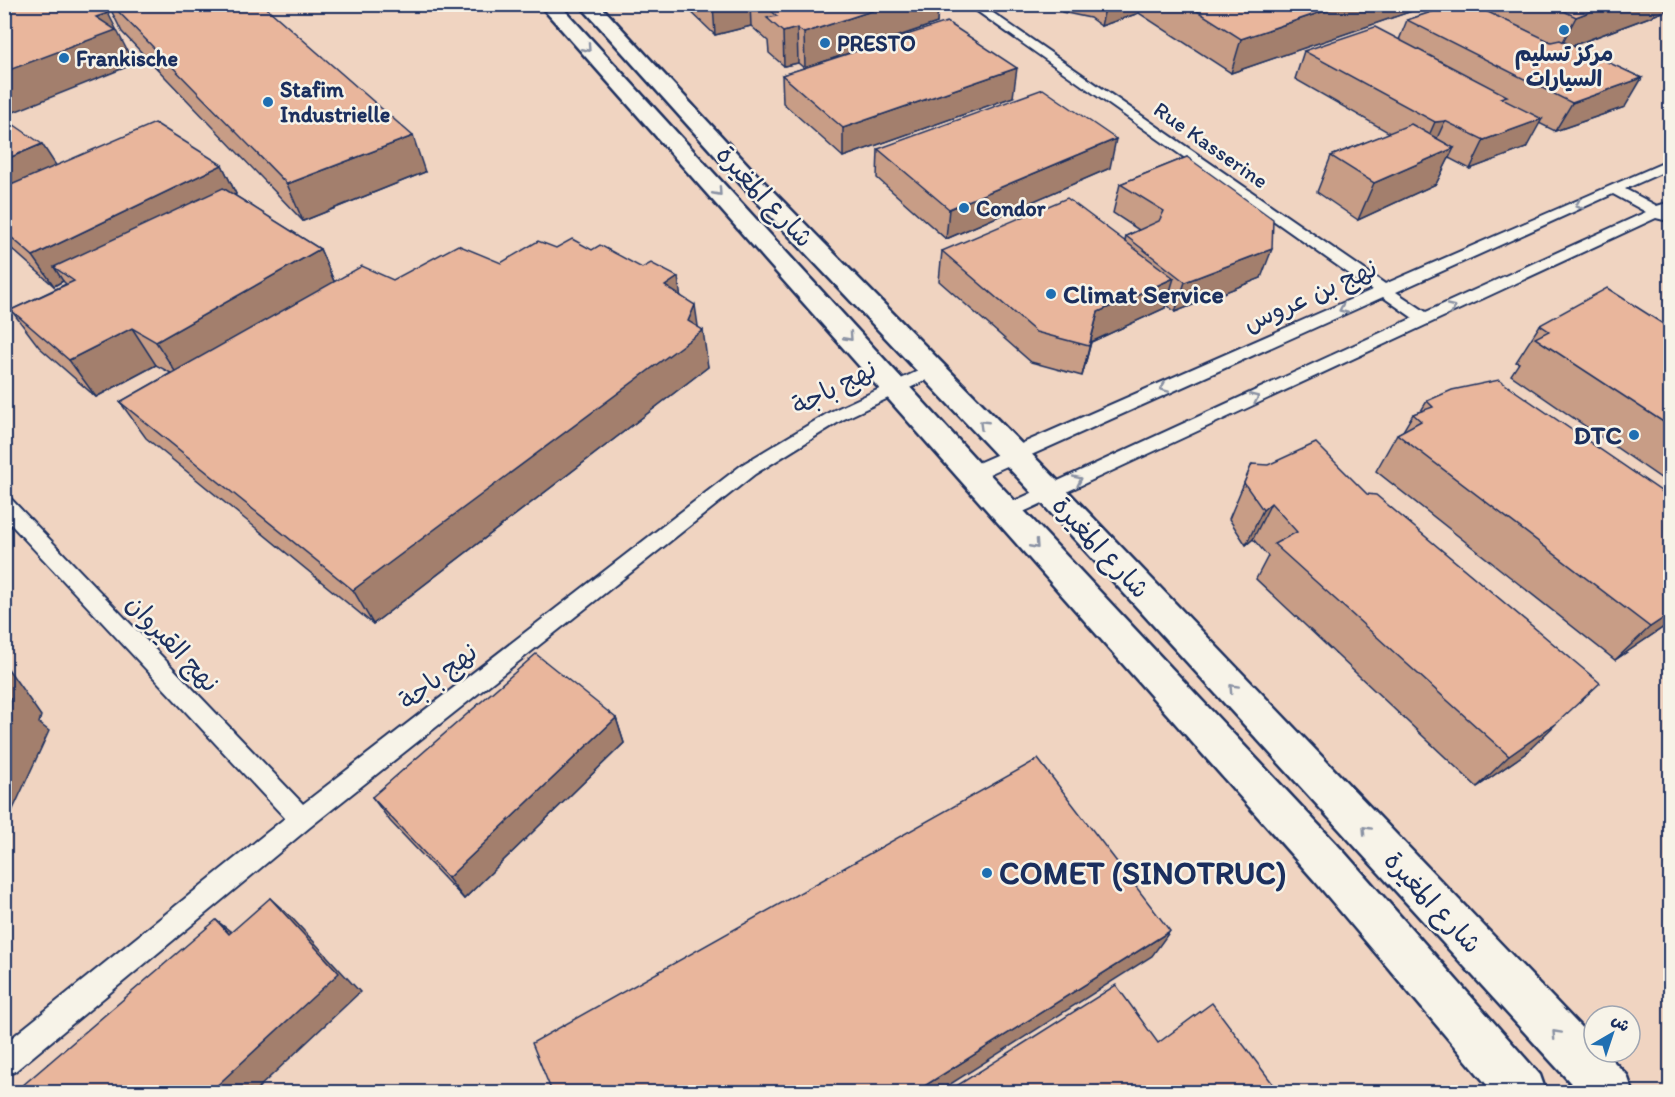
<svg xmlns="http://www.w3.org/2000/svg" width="1675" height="1097" font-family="Itim,'Playpen Sans Arabic',sans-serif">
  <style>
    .built { fill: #f0d4c1; fill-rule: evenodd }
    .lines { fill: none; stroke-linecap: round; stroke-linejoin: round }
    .lane-casing { stroke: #1b2f5e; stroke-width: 4 }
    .street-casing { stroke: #1b2f5e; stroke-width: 5 }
    .lane { fill: #f7f3e8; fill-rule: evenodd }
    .street { fill: #f7f3e8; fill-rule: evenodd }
    .wall { fill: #c89d86; stroke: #1b2f5e; stroke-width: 1.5 }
    .shaded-wall { fill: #a37f6d; stroke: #1b2f5e; stroke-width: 1.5 }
    .building { fill: #e9b69c; stroke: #1b2f5e; stroke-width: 1.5 }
    .oneway { stroke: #8991a3 }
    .poi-dot { fill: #1f6fb2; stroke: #f7f3e8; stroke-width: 2 }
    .labels { text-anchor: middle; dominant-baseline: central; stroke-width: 5; stroke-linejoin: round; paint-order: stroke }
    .far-poi-label { font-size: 22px; font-weight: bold; fill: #1b2f5e; stroke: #f7f3e8; text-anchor: start }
    .far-street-label { font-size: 22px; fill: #1b2f5e; stroke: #f7f3e8 }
    .street-label { font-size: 26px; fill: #1b2f5e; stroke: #f7f3e8 }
    .poi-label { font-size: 26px; font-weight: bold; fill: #1b2f5e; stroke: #f7f3e8; text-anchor: start }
    .near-poi-label { font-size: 32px; font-weight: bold; fill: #1b2f5e; stroke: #f7f3e8; text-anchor: start }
  </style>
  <rect width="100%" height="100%" fill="#f3e1d1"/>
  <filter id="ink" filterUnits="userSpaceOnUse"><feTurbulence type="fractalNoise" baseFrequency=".0167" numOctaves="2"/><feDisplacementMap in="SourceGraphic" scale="12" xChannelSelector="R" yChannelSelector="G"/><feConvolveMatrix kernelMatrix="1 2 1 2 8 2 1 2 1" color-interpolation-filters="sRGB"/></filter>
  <g filter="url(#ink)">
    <!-- built -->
    <path class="built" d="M5,5H1670V1092H5ZM1594,1016H1630V1052H1594Z"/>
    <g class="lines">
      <defs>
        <g id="lane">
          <path d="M967,4H980L1385,284L1670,160V169L1625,189L1657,206L1670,202V211L1668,212L1670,217L1664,220L1656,218L1006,520L999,518L997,513L999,508L1413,318L1383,297L978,479L971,481L964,479L962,474L964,469L1372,290ZM1613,194L1646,212L1426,312L1396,292Z"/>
          <path d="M931,365L937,367L939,371L937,375L842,420L755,474L310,827L14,1072L4,1075V1044L285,818L4,517V497L11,499L303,804L743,464L830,412Z"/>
        </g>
        <g id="street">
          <path d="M539,4H559L982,466L1344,852L1540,1075L1546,1092H1493L1314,880Z"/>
          <path d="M579,4H599L761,179L1061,484L1594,1041V1052H1604L1627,1075L1633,1092H1579L1039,500L745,189Z"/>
        </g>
      </defs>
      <!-- lane casing -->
      <use href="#lane" class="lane-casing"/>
      <!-- street casing -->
      <use href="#street" class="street-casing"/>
      <!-- lane -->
      <use href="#lane" class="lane"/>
      <!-- street -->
      <use href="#street" class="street"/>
    </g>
    <!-- wall -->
    <g class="wall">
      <path d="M108,4H262L425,172L303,221L122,32Z"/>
      <path d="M683,4H938L937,23L837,57L1013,97L843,157L783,103L782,75L804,68L798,63L784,66L769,53L768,41L751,26L715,35Z"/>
      <path d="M1057,4H1420L1418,9L1231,73L1139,13L1101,26L1090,18L1062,12Z"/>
      <path d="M1456,4H1671V9L1572,46L1625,107L1555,131L1539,123L1526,148L1470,169L1449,158L1436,184L1358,220L1317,192L1331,156L1390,133L1295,79L1304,51L1399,40L1407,20Z"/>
      <path d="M4,118L56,166L222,165L236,194L234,195L320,249L334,281L393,280L501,263L681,296L698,327L708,367L373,624L146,438L120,402L171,373L156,365L96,397L39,347L11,310L66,284L63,281L54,286L4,242Z"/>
      <path d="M878,149L1110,168L946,239L877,178Z"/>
      <path d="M1187,157L1261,278L1175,312L1166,304L1165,308L1091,342L1082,376L1031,362L939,281L942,251L1125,241L1126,236L1139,230L1113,213L1120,184Z"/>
      <path d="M1540,325L1671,329V485L1511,375L1519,363L1516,362Z"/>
      <path d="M1427,401L1671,498V622L1615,660L1376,471L1397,434L1403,431L1413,414L1421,411Z"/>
      <path d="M1252,464L1526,753L1477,787L1256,579L1268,556L1253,539L1246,545L1229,519Z"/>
      <path d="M616,718L624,743L464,899L390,821L372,797Z"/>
    </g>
    <!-- shaded-wall -->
    <g class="shaded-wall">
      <path d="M713,4H750L751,26L715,35Z"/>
      <path d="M893,4H938L937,23L805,68L804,33Z"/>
      <path d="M1106,4H1141L1139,13L1101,26Z"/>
      <path d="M1345,4H1420L1418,9L1231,73L1241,39Z"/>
      <path d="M1610,4H1671V9L1558,51L1576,17Z"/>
      <path d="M108,13L134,64L4,116V72L96,17Z"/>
      <path d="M797,28L798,63L784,66L783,32Z"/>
      <path d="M1017,68L1013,97L843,157V128Z"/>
      <path d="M1642,78L1625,107L1555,131L1572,103Z"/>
      <path d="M1542,119L1526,148L1470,169L1484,140Z"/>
      <path d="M1445,121L1432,149L1422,151L1435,122Z"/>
      <path d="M413,136L425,172L303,221L287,184Z"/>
      <path d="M1116,139L1110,168L946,239L949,209Z"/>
      <path d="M42,144L61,173L4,197V160Z"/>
      <path d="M1454,148L1436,184L1358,220L1374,183Z"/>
      <path d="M222,165L236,194L70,278L54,267L63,281L54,286L33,256Z"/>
      <path d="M320,249L336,286L180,379L156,342Z"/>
      <path d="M1272,249L1261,278L1175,312L1185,282Z"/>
      <path d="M678,277L683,314L665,286Z"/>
      <path d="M1174,278L1165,308L1091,342L1082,376L1098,312Z"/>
      <path d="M695,305L699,333L703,330L708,367L373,624L353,590L688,321Z"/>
      <path d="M132,328L156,365L96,397L69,360Z"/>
      <path d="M1271,503L1253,539L1246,545L1263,510Z"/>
      <path d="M1671,613V622L1615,660L1650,627Z"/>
      <path d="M4,663L41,716L39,723L49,731L4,829Z"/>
      <path d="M616,718L624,743L464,899L448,878Z"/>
      <path d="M1559,721L1526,753L1477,787L1509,756Z"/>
      <path d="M270,898L293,919L360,992L254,1092H210Z"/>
      <path d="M216,920L243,941L229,934Z"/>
      <path d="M1170,931L1152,956L938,1092H915Z"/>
    </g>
    <!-- building -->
    <g class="building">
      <path d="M4,4H92L108,13L96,17L116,30L4,72Z"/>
      <path d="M111,4H262L413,136L287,184Z"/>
      <path d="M764,4H893L804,33L797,28L783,32L767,18L777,16Z"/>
      <path d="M1186,4H1345L1241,39Z"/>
      <path d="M1456,4H1471L1551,42L1560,40L1642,78L1572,103L1407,20Z"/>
      <path d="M1549,4H1610L1576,17Z"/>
      <path d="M947,22L1017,68L843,128L782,75Z"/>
      <path d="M1375,27L1507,96L1500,98L1542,119L1484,140L1445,121L1435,122L1304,51Z"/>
      <path d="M1043,89L1116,139L949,209L878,149Z"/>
      <path d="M4,118L42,144L4,160Z"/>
      <path d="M155,123L222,165L33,256L4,231V188Z"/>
      <path d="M1411,124L1454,148L1374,183L1331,156Z"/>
      <path d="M1187,157L1273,219L1272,249L1185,282L1126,236L1159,221L1164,211L1120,184Z"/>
      <path d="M223,188L320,249L156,342L132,328L69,360L11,310L74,281L54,267Z"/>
      <path d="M1067,198L1174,278L1098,312L1089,346L1036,332L942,251Z"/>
      <path d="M572,239L592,250L600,245L642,268L651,263L678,277L665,286L695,305L688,321L703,330L353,590L120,402L362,266L393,280L458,245L501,263L538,241L556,248Z"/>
      <path d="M1607,288L1671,329V427L1535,338L1549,331L1540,325Z"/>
      <path d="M1499,380L1671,498V613L1650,627L1397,434L1421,421L1413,414L1433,407L1427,401L1452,390Z"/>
      <path d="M1316,443L1367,494L1376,495L1600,683L1559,721L1509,756L1274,544L1297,532L1271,503L1263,510L1244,483L1252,464L1268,465Z"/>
      <path d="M536,654L616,718L448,878L372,797Z"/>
      <path d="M11,699L4,713V700Z"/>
      <path d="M1038,759L1170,931L915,1092H552L532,1043Z"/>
      <path d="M270,898L339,973L210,1092H15L216,920L229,934Z"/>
      <path d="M1116,985L1158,1043L1212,1003L1279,1092H947Z"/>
    </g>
    <!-- one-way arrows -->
    <defs><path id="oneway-chevron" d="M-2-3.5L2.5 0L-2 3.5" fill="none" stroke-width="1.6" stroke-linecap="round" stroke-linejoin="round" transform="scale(1.5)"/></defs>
    <g class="oneway">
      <use href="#oneway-chevron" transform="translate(587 48) rotate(48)"/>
      <use href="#oneway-chevron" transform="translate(718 192) rotate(48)"/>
      <use href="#oneway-chevron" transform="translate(1579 205) rotate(156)"/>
      <use href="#oneway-chevron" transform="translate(1452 308) rotate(-25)"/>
      <use href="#oneway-chevron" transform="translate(1343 309) rotate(156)"/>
      <use href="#oneway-chevron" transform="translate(849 337) rotate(48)"/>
      <use href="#oneway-chevron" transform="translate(1164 388) rotate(156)"/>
      <use href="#oneway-chevron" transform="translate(1255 398) rotate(-25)"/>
      <use href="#oneway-chevron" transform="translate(983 424) rotate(-136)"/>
      <use href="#oneway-chevron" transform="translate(1078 480) rotate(-25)"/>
      <use href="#oneway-chevron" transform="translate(1035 545) rotate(48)"/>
      <use href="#oneway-chevron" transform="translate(1233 688) rotate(-133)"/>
      <use href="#oneway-chevron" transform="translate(1366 830) rotate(-133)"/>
      <use href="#oneway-chevron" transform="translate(1556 1034) rotate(-133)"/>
    </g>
  </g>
  <!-- markers -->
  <g class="poi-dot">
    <circle cx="1564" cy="30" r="6"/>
    <circle cx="825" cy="43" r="6"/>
    <circle cx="64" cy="58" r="6"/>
    <circle cx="268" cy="102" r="6"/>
    <circle cx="964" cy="208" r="6"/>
    <circle cx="1051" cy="294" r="6"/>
    <circle cx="1634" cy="435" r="6"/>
    <circle cx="987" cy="873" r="6"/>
  </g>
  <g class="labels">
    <!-- far-poi labels -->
    <g class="far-poi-label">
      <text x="837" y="43">PRESTO</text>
      <text x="1564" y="53" text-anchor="middle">مركز تسليم<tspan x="1564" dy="25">السيارات</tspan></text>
      <text x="76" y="58">Frankische</text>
      <text x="280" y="89">Stafim<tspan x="280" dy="25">Industrielle</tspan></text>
      <text x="976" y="208">Condor</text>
    </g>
    <!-- far-street labels -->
    <g class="far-street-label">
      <text transform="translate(1211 145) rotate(35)">Rue Kasserine</text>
    </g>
    <!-- street labels -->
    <g class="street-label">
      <text transform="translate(765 196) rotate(47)">شارع المغيرة</text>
      <text transform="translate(1310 295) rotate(-24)">نهج بن عروس</text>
      <text transform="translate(834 387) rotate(-27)">نهج باجة</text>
      <text transform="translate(1101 547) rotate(47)">شارع المغيرة</text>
      <text transform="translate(173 643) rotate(47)">نهج القيروان</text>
      <text transform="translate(438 676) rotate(-38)">نهج باجة</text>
      <text transform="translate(1433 902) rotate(47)">شارع المغيرة</text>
    </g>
    <!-- poi labels -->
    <g class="poi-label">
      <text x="1063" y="294">Climat Service</text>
      <text x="1622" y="435" text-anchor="end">DTC</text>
    </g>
    <!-- near-poi labels -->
    <g class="near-poi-label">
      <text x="999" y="873">COMET (SINOTRUC)</text>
    </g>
  </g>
  <!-- margin -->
  <rect width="1675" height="1097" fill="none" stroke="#f7f3e8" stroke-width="24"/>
  <rect x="12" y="12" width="1651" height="1073" fill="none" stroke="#1b2f5e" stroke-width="2" filter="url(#ink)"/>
  <!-- north arrow -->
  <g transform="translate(1612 1034) rotate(39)"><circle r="28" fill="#f7f3e8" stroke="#9fa5b1" stroke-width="1.5"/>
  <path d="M0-4.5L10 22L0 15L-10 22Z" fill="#1f6fb2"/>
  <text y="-9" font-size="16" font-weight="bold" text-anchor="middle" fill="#1b2f5e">ش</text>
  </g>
</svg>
